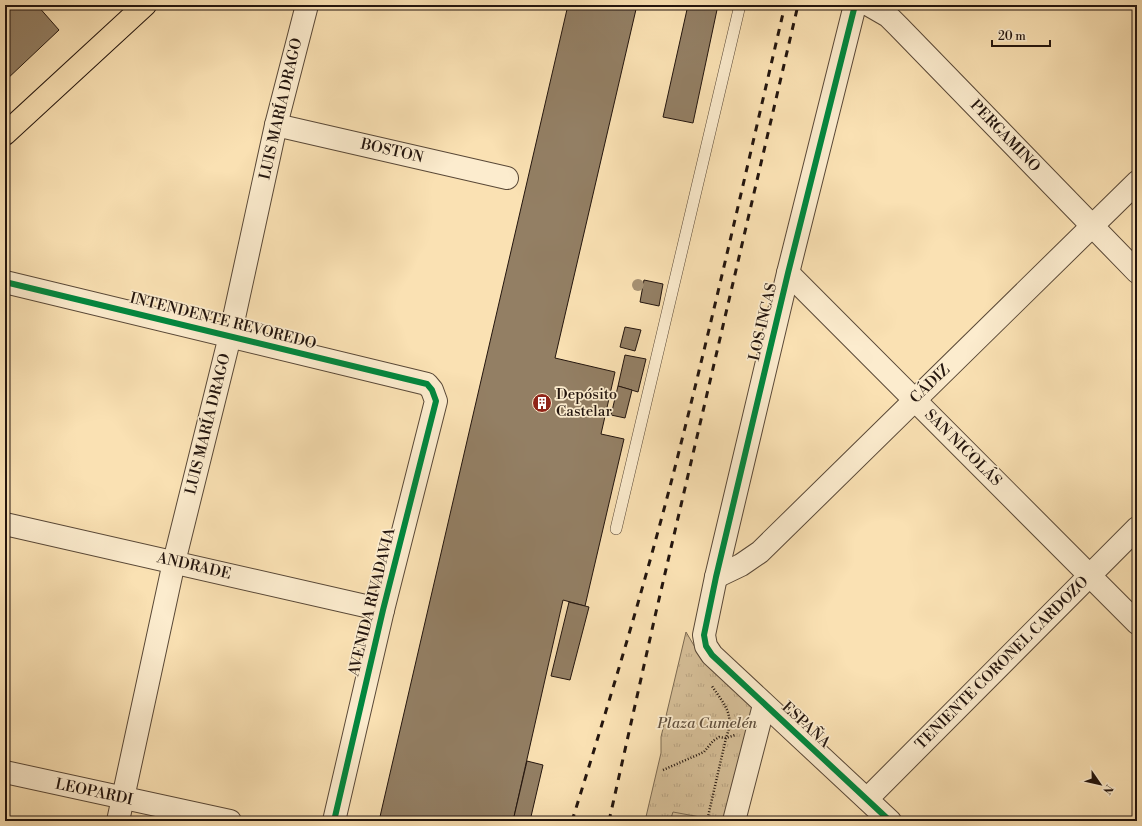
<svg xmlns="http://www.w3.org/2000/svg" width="1142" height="826" font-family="'Libre Bodoni',serif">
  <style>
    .grass { fill: url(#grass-tufts); stroke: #7c6a52 }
    .pitch { fill: #d5be97; stroke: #7c6a52 }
    .building { fill: #937f64; stroke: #23150e }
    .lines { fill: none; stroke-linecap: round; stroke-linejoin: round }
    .service-casing { stroke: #594837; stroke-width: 12 }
    .minor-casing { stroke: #594837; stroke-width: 24 }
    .primary-casing { stroke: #23150e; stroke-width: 24 }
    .path { stroke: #23150e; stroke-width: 2.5; stroke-dasharray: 1 2; stroke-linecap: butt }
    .service { stroke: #fcecce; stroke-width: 11 }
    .minor { stroke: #fcecce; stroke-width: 22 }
    .primary { stroke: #fae1b3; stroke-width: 22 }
    .rail { stroke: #23150e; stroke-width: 3; stroke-dasharray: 7 7; stroke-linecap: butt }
    .cycleway-casing { stroke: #fcecce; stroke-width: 8 }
    .cycleway { stroke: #00873e; stroke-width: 6 }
    .tree { fill: #a69173 }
    .labels { text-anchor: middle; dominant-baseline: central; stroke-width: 3.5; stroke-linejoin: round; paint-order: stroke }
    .street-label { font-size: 15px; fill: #23150e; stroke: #fcecce }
    .poi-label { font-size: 15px; fill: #23150e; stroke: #fcecce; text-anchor: start }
    .park-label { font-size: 15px; font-style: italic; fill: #61503e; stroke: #fcecce }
  </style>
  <defs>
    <pattern id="grass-tufts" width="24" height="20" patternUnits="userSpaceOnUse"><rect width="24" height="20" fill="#d5be97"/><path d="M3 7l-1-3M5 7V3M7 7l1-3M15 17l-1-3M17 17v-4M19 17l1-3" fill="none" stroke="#b7a281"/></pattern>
  </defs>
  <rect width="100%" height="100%" fill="#fae1b3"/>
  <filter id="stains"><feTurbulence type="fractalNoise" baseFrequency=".005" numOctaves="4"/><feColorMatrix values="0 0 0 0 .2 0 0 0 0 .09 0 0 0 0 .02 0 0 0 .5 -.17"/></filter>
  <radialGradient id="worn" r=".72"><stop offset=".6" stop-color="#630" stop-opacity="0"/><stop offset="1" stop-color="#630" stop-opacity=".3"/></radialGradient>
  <!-- grass -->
  <path class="grass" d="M686,632L699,654L754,709L724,821H645L661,753V737Z"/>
  <!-- pitch -->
  <path class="pitch" d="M673,812L700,817L699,821H670Z"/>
  <!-- building -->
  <g class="building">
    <path d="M5,5H37L59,30L5,81Z"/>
    <path d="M568,5H637L555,358L615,372L601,434L624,439L585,606L563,600L513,821H379Z"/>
    <path d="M688,5H718L693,123L663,117Z"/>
    <path d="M644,280L663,284L659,306L640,302Z"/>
    <path d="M625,327L641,330L635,351L620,347Z"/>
    <path d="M625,355L646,359L638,392L618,386Z"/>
    <path d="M618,386L632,390L625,418L611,415Z"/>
    <path d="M569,602L589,607L570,680L551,676Z"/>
    <path d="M527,761L543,765L530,821H513Z"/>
  </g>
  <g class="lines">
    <defs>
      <path id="service" d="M616,529L740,5"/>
      <g id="minor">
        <path d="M855,5L788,273L716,577L704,635L706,646L712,655L890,821"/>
        <path d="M869,5L888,16L899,27L1137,272"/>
        <path d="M276,125L507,178"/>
        <path d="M788,273L1137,623"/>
        <path d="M5,282L427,384L432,390L436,401L383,610L334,821"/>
        <path d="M5,524L383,610"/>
        <path d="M716,577L741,565L760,552L1137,182"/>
        <path d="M5,772L230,821"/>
        <path d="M867,799L1137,528"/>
        <path d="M118,821L174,562L230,336L276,125L307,5"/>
        <path d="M734,821L764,705"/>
      </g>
      <path id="primary" d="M5,134L145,5"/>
    </defs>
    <!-- service casing -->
    <use href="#service" class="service-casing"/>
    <!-- minor casing -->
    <use href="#minor" class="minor-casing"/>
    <!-- primary casing -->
    <use href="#primary" class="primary-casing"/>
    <!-- path -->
    <g class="path">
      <path d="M663,770L704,752L713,741L719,737L726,738C735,714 725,706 712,686"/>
      <path d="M707,821L726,738L735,735"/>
    </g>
    <!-- service -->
    <use href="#service" class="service"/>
    <!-- minor -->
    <use href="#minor" class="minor"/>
    <!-- primary -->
    <use href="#primary" class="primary"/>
    <!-- rail -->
    <g class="rail">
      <path d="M572,821C608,706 643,591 673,475C713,319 748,162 785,5"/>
      <path d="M609,821L656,612L798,5"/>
    </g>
    <defs>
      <g id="cycleway">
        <path d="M855,5L788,273L716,577L704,635L706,646L712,655L890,821"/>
        <path d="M5,282L427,384L432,390L436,401L383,610L334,821"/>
      </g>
    </defs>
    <!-- cycleway casing -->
    <use href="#cycleway" class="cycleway-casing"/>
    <!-- cycleway -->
    <use href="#cycleway" class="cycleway"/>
  </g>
  <!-- trees -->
  <circle class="tree" cx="638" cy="285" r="6"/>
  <!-- icons -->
  <defs>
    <symbol id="building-disc" viewBox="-11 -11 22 22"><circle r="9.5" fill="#8f2418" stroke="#fcecce"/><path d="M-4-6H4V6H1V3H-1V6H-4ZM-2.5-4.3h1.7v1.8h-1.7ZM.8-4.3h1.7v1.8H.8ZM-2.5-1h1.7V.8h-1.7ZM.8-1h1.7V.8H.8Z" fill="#fff"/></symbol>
  </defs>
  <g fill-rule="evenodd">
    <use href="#building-disc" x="531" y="392" width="22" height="22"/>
  </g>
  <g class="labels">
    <!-- street labels -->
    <g class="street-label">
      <text transform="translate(281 109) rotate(-77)">LUIS MARÍA DRAGO</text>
      <text transform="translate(1005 136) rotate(46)">PERGAMINO</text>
      <text transform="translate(392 151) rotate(13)">BOSTON</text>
      <text transform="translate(223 321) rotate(14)">INTENDENTE REVOREDO</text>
      <text transform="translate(763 322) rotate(-77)">LOS INCAS</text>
      <text transform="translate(930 384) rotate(-44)">CÁDIZ</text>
      <text transform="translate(208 424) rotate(-76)">LUIS MARÍA DRAGO</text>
      <text transform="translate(963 448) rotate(45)">SAN NICOLÁS</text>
      <text transform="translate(194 566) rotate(13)">ANDRADE</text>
      <text transform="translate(372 602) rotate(-76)">AVENIDA RIVADAVIA</text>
      <text transform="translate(1002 663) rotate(-45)">TENIENTE CORONEL CARDOZO</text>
      <text transform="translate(806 725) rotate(43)">ESPAÑA</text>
      <text transform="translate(94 792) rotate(12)">LEOPARDI</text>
    </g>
    <!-- poi labels -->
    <g class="poi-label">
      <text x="556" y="394">Depósito<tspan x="556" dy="17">Castelar</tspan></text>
    </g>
    <!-- park labels -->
    <g class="park-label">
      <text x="707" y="723">Plaza Cumelén</text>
    </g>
  </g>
  <!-- margin -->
  <rect width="1142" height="826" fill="none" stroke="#fae1b3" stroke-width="20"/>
  <rect x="6" y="6" width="1130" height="814" fill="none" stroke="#23150e" stroke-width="2"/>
  <rect x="10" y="10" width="1122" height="806" fill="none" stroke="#23150e"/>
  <!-- north arrow -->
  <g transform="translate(1100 784) rotate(124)" stroke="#fcecce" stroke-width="3" paint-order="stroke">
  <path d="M0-3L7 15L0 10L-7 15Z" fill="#23150e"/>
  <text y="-6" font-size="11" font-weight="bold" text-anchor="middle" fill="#23150e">N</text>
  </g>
  <!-- scale -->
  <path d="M992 40v6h58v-6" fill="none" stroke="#23150e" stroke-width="2"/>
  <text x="998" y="40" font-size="12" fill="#23150e" stroke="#fcecce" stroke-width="3" paint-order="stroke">20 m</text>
  <rect width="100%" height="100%" filter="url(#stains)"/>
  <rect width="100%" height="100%" fill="url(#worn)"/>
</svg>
